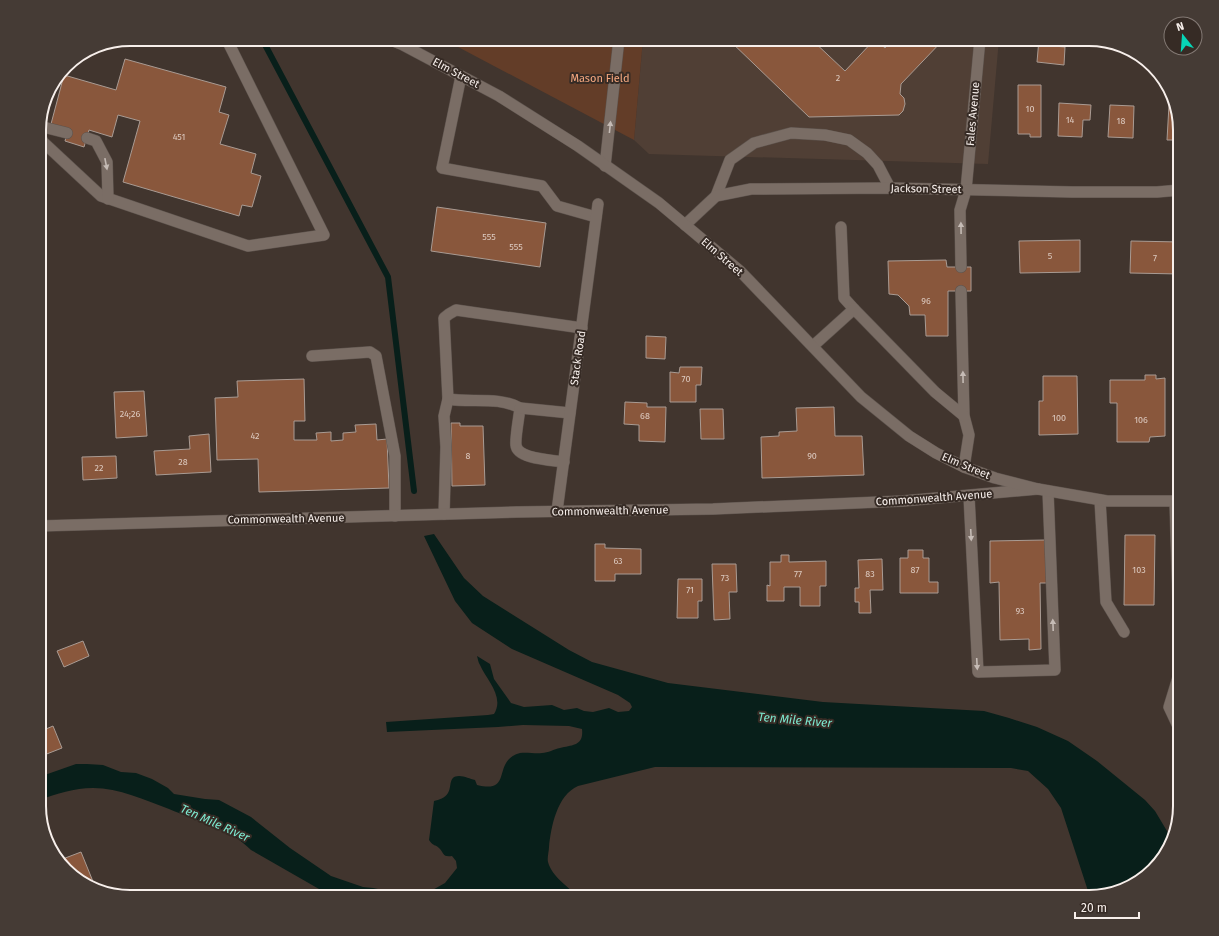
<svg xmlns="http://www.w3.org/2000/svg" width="1219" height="936" font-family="'Fira Sans',sans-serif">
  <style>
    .built { fill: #503f35 }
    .green { fill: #633d28 }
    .water { fill: #081f1a }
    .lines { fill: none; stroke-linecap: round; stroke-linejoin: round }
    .stream { stroke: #081f1a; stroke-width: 6 }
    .building { fill: #89573c; stroke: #a99b93 }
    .service-casing { stroke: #5d534d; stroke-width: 12 }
    .minor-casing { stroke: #5d534d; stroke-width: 12 }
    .secondary-casing { stroke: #5d534d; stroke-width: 12 }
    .service { stroke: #7a6d65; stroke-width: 11 }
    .minor { stroke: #7a6d65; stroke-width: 11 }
    .secondary { stroke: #7a6d65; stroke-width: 11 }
    .oneway { fill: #c5bbb5 }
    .labels { text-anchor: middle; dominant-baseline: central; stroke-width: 4; stroke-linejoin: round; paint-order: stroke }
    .number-label { font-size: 9px; fill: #dcc9bf }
    .street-label { font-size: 11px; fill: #f7efeb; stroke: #362b25 }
    .park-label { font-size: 11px; fill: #f7a980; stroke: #362b25 }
    .water-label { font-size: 12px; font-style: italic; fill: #7dead1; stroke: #362b25 }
    .rim { fill: none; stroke: #f7efeb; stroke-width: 2 }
  </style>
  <rect width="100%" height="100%" fill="#41352e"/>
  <!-- built -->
  <path class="built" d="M643,39H999L988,164L649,154L634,140Z"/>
  <!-- green -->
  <path class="green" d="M443,39H643L634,140Z"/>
  <!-- water -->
  <path class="water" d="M434,534L464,578L483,596L569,650L592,662L668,683L823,702L984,711L1009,718L1037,727L1068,741L1097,761L1145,800L1155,811L1170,836L1161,861L1129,888L1090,897L1061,808L1048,789L1028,771L1011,768L655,767L578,786C557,795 551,827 549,847C549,851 547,858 548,862C552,877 568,886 578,897H333L251,850C229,827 197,821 169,809C145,800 119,788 93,788C74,788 57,794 39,800V777L76,764H87L103,765L121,772L136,773L152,779L168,788L174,794L205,799L219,800L251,817L290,848L331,876L363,887L373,888L408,895L429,892L445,883L457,868L456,861L452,856C442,857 445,854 439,848C435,844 434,847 429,840L434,801C439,800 445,798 448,793C452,787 448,776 459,776C465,776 470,779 475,780L477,785C514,794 491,761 520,753C527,752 536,754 542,753C548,753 554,749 560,748C572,745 584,746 582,729L569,726L523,725L498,727L387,732L386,722L488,715L494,714C505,697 486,679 480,665C478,662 478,659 477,656L490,664L494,679L511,703L524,707L552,705L564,710L577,708L584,711L593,712L609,708L618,712L629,711L632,707L630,703L618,695L512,649L472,623L455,601L424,536Z"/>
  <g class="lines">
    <!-- stream -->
    <path class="stream" d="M262,39L388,277L414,491"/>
  </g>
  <!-- building -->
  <g class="building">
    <path d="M728,39H811L845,71L875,39L885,48L893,39H944L901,84L900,94L904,98L905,104L903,111L899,115L809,117Z"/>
    <path d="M1039,39H1054L1053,46L1065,47L1064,65L1037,62Z"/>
    <path d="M125,59L226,87L219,112L229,115L220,144L256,154L251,173L261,176L252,207L242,205L239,216L123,182L140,121L118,115L112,137L89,130L84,147L65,141L68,129L51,124L64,75L116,90Z"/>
    <path d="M1018,85H1041V137H1030V134H1018Z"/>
    <path d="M1059,103L1091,105L1090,120H1083L1082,137L1058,136Z"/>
    <path d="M1110,105L1134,106L1133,138L1108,137Z"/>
    <path d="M1169,105L1174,106L1180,130V140H1167Z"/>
    <path d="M437,207L546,223L540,267L431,251Z"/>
    <path d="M1080,240V272L1020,273L1019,241Z"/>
    <path d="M1131,241L1180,242V274L1130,273Z"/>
    <path d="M946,260L947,267H971V291H948V336H926L925,315H910L909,306L898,295L889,294L888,261Z"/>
    <path d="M646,336L666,337L665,359L646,358Z"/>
    <path d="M680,367H702L701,385H696V402H670V372L679,373Z"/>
    <path d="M1145,375H1156V379L1165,378V436L1150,437L1149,442H1117V403H1110V380H1145Z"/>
    <path d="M1043,376H1077L1078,434L1039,435V401H1043Z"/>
    <path d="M304,379L305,421H294V440H317L316,433L331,432V441L343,440V433L356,432L355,425L376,424L377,440L387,439L389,488L259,492L258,459L217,460L215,398L238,397L237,381Z"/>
    <path d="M144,391L147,436L116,438L114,392Z"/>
    <path d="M625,402L647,403V407H666L665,442L639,441V425L624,424Z"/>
    <path d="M834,407L835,436H862L864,475L762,478L761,437L779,436V432L797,431L796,408Z"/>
    <path d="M700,409H723L724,439H701Z"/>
    <path d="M451,423H460V426H483L485,485L452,486Z"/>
    <path d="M209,434L211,472L156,475L154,451L190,449L189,436Z"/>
    <path d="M116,456L117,478L83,480L82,457Z"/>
    <path d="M1125,535H1155L1154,605H1124Z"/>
    <path d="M1046,540L1047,583H1040L1041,649L1029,650V639L1000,640L999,582L990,583V541Z"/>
    <path d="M595,544H605V548L641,549V574H615V581H595Z"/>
    <path d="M908,550H923V558H929V582H938V593H900V558H908Z"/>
    <path d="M781,555H789V562L826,561V586H820V606H800V587H784V601H767V585L770,586V562H781Z"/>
    <path d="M882,559L883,590H870L871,613H859V602H855V588H859L858,560Z"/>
    <path d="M712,564H736L737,592H729L730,619L714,620Z"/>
    <path d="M678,579H702V601H698V618H677Z"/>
    <path d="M83,641L89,656L64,667L57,651Z"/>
    <path d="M53,726L62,748L39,757V732Z"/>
    <path d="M81,852L94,884L75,878L60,860Z"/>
  </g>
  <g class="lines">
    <defs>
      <g id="service">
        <path d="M461,76L442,168L542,186L557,206L596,217"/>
        <path d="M39,126L67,133"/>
        <path d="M39,133L43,142L101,196L248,246L324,235L229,44L225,39"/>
        <path d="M87,138L96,141L107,162L108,199"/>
        <path d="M605,166L619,39"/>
        <path d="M716,196L730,160L754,143L791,133L825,135L849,140L867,153L878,165L890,188"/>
        <path d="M841,227L844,298L854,309"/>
        <path d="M961,267L960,210L966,190"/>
        <path d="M961,291L964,416L969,435L964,467"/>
        <path d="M813,346L854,309L935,392L964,416"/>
        <path d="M312,356L370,352L376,356L395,456V516"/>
        <path d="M448,399C471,403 498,396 520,408C519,417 515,438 516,445C517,459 552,460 564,462"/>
        <path d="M520,408L570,413"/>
        <path d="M969,496L978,672L1055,670L1048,491"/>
        <path d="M1100,500L1106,602L1124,632"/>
        <path d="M1175,501L1180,665"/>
        <path d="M444,514L446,447L444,416L448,399L444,318L449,314L456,310L582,328"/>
        <path d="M1180,671L1169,707L1177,724L1180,728"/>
      </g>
      <g id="minor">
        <path d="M966,190L980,39"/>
        <path d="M685,225L716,196L751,189L890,188L1072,192H1157L1180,190"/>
        <path d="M557,511L598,204"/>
        <path d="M39,526L517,512L713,509L903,501L1038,489"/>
      </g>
      <path id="secondary" d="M388,39L401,44L499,96L578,146L659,203L740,271L861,397L909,436L936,453L964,467L995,478L1038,489L1107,501H1180"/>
    </defs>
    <!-- service casing -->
    <use href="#service" class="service-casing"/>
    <!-- minor casing -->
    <use href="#minor" class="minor-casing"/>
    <!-- secondary casing -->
    <use href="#secondary" class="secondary-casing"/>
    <!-- service -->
    <use href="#service" class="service"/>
    <!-- minor -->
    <use href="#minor" class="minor"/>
    <!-- secondary -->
    <use href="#secondary" class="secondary"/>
  </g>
  <!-- one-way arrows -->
  <defs><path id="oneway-solid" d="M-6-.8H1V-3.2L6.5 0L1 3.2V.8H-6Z"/></defs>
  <g class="oneway">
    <use href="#oneway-solid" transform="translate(610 127) rotate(-84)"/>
    <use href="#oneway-solid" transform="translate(106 164) rotate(79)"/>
    <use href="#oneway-solid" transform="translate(961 228) rotate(-91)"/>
    <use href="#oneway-solid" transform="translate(963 377) rotate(-91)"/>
    <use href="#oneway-solid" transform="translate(971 535) rotate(87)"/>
    <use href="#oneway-solid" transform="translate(1053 625) rotate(-92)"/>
    <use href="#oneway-solid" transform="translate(977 664) rotate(87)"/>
  </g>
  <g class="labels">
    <!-- number labels -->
    <g class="number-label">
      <text x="838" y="78">2</text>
      <text x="1030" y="109">10</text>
      <text x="1070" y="120">14</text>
      <text x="1121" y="121">18</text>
      <text x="179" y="137">451</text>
      <text x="489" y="237">555</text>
      <text x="516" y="247">555</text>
      <text x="1050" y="256">5</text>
      <text x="1155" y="258">7</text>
      <text x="926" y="301">96</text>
      <text x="686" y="379">70</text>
      <text x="130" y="414">24;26</text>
      <text x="645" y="416">68</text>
      <text x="1059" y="418">100</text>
      <text x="1141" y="420">106</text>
      <text x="255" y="436">42</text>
      <text x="468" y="456">8</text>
      <text x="812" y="456">90</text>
      <text x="183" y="462">28</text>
      <text x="99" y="468">22</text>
      <text x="618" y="561">63</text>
      <text x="915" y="570">87</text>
      <text x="1139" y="570">103</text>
      <text x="798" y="574">77</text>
      <text x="870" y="574">83</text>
      <text x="725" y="578">73</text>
      <text x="690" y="590">71</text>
      <text x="1020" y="611">93</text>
    </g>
    <!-- street labels -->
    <g class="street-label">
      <text transform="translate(456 73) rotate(28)">Elm Street</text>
      <text transform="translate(973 114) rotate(-85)">Fales Avenue</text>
      <text transform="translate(926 189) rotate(1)">Jackson Street</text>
      <text transform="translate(722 257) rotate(41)">Elm Street</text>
      <text transform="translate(578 358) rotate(-82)">Stack Road</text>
      <text transform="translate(966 466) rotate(23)">Elm Street</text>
      <text transform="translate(934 498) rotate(-4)">Commonwealth Avenue</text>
      <text transform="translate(610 511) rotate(-1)">Commonwealth Avenue</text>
      <text transform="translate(286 519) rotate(-1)">Commonwealth Avenue</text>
    </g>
    <!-- park labels -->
    <g class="park-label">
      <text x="600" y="78">Mason Field</text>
    </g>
    <!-- water labels -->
    <g class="water-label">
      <text transform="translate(795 720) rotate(5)">Ten Mile River</text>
      <text transform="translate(215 823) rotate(24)">Ten Mile River</text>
    </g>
  </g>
  <!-- crop -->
  <path d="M0 0H1219V936H0ZM130 46H1089A84 84 0 0 1 1173 130V806A84 84 0 0 1 1089 890H130A84 84 0 0 1 46 806V130A84 84 0 0 1 130 46Z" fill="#453b35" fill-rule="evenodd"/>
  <path class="rim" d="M130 46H1089A84 84 0 0 1 1173 130V806A84 84 0 0 1 1089 890H130A84 84 0 0 1 46 806V130A84 84 0 0 1 130 46Z"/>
  <!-- north arrow -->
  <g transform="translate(1183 36) rotate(343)"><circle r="19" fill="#362b25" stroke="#837974"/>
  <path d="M0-3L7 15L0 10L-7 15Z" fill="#07d5b6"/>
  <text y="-6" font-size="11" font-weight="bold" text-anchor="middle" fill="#f7efeb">N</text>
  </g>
  <!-- scale -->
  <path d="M1075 912v6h64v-6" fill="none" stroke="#f7efeb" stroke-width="2"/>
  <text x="1081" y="912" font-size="12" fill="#f7efeb" stroke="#362b25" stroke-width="3" paint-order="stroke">20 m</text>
</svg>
